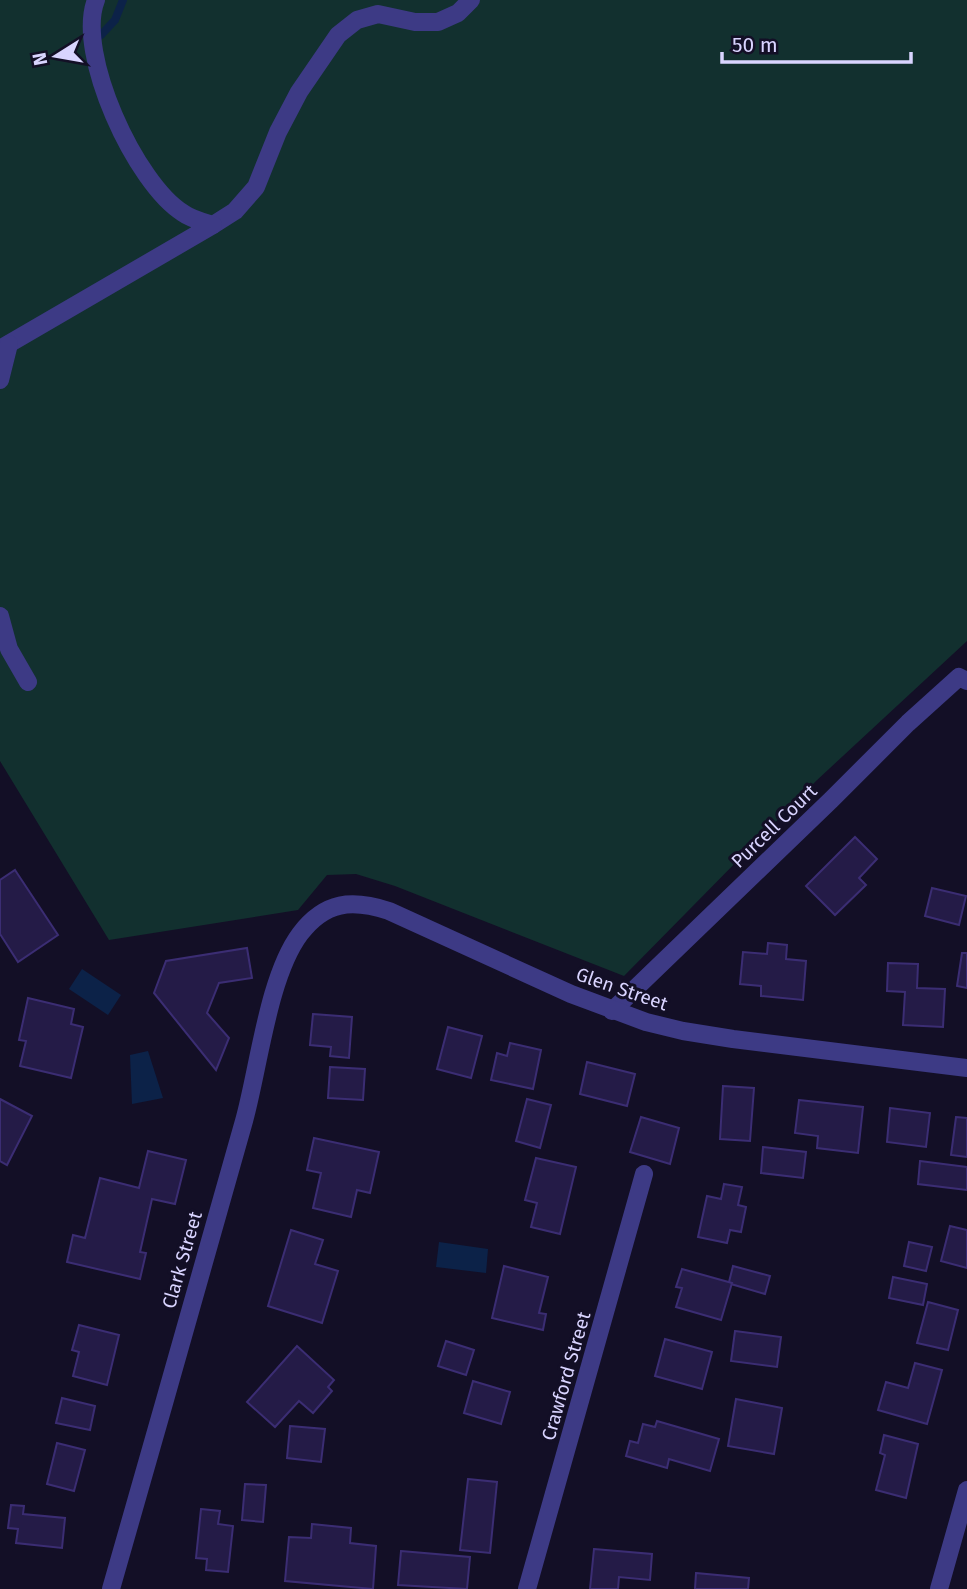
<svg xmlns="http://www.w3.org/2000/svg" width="967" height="1589" font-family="'Fira Sans',sans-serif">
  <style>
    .grass { fill: #12302f }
    .water { fill: #0c2248 }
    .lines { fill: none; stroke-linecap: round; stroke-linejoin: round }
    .stream { stroke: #0c2248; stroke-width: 8 }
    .building { fill: #241b47; stroke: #3b2d73; stroke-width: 2 }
    .minor { stroke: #3d3a85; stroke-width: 18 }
    .labels { text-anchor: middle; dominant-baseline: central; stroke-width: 6; stroke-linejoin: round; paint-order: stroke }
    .street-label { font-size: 19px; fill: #d9d4ff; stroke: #130f26 }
  </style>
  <rect width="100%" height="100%" fill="#130f26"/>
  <!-- grass -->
  <path class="grass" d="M0,0H967V641L816,781L624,976L395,886L356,874L327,875L298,910L109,940L0,761Z"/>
  <!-- water -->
  <g class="water">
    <path d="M82,969L121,995L108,1015L69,989Z"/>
    <path d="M148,1051L163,1098L132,1104L130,1055Z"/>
    <path d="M439,1242L488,1249L486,1273L436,1267Z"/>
  </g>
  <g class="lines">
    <!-- stream -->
    <path class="stream" d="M101,35L115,20L123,0"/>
  </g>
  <!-- building -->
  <g class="building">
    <path d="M855,837L877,859L859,878L866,885L835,915L806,886Z"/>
    <path d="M15,870L58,935L18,962L0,934V880Z"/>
    <path d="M932,888L966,896L959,925L925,916Z"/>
    <path d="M768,943L787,945L786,959L806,961L803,1000L761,996V986L740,984L743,952L767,954Z"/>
    <path d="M247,948L252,978L219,983L207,1013L229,1038L216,1070L154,993L166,961Z"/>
    <path d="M962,953H967V988L957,986Z"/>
    <path d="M888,963L918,964L917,988L945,989L943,1027L903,1025L905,992L887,991Z"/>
    <path d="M28,998L74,1009L71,1024L83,1027L71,1078L20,1066L26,1041L19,1040Z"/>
    <path d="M313,1014L352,1017L349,1058L330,1056L331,1047L310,1045Z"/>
    <path d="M448,1027L482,1036L471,1078L437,1069Z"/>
    <path d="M510,1043L541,1050L533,1089L491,1080L497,1053L507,1056Z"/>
    <path d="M587,1062L635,1074L627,1106L580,1094Z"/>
    <path d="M330,1067L365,1069L363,1100L328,1098Z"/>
    <path d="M723,1086L754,1088L750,1141L720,1139Z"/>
    <path d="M0,1099L32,1116L7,1165L0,1161Z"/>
    <path d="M527,1099L551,1105L540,1148L516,1141Z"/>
    <path d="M799,1100L863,1107L858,1153L817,1148L818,1136L795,1133Z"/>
    <path d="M890,1108L930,1113L926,1147L887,1142Z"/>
    <path d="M641,1117L679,1128L670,1164L630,1152Z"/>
    <path d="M956,1117L967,1118V1157L951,1155Z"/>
    <path d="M314,1138L379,1152L370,1193L357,1190L351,1217L313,1208L321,1173L307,1170Z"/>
    <path d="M763,1147L806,1152L803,1178L761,1173Z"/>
    <path d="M148,1151L186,1160L175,1204L152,1199L140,1252L146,1253L140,1279L67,1262L73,1235L85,1238L100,1178L139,1188Z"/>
    <path d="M536,1158L576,1167L560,1234L531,1227L537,1203L525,1200Z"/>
    <path d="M920,1161L967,1167V1190L918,1184Z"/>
    <path d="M724,1184L742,1187L738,1205L746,1207L741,1232L730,1230L727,1243L698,1237L707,1196L721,1199Z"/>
    <path d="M950,1226L967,1230V1268L941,1261Z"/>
    <path d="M291,1230L323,1240L315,1264L338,1271L322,1323L268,1306Z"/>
    <path d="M909,1242L932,1247L926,1271L904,1266Z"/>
    <path d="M504,1266L548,1277L539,1313L546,1314L543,1330L492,1318Z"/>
    <path d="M733,1266L770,1276L765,1294L731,1284L729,1282Z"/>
    <path d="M682,1269L732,1283L721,1320L676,1307L682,1288L676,1287Z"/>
    <path d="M893,1277L927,1284L923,1305L889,1298Z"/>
    <path d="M928,1302L958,1310L948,1350L917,1343Z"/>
    <path d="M79,1325L119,1335L107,1385L73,1376L79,1352L72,1350Z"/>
    <path d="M735,1331L781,1337L777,1367L731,1361Z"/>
    <path d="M665,1339L712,1352L702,1389L655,1376Z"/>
    <path d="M446,1341L474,1350L466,1375L438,1366Z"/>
    <path d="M297,1346L334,1380L328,1387L332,1391L313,1413L299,1401L275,1427L247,1402Z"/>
    <path d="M915,1363L942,1370L927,1424L878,1410L886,1382L908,1388Z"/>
    <path d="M473,1381L510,1392L501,1424L464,1413Z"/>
    <path d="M62,1398L95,1406L90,1430L56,1423Z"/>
    <path d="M736,1399L782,1408L774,1454L728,1446Z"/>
    <path d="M657,1421L719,1439L710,1471L669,1459L667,1468L626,1456L630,1441L638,1443L643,1424L655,1427Z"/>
    <path d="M290,1426L325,1429L321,1462L287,1458Z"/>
    <path d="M884,1435L918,1444L906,1498L876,1490L885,1455L880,1453Z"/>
    <path d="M57,1443L85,1450L74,1491L47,1484Z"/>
    <path d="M468,1479L497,1482L490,1553L460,1550Z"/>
    <path d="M245,1484L266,1485L263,1522L242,1520Z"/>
    <path d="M11,1505L24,1506L23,1514L65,1518L62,1548L16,1543L18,1529L8,1528Z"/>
    <path d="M201,1509L220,1511L218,1524L233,1526L228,1572L206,1570L207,1559L196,1558Z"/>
    <path d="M312,1524L351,1528L350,1543L376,1546L373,1589L285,1581L289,1537L311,1538Z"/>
    <path d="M594,1549L652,1554L650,1580L619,1577L618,1589H590Z"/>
    <path d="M401,1551L470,1557L467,1589L398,1585Z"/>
    <path d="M696,1573L749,1578L748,1589H695Z"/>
  </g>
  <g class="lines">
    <!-- minor -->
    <g class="minor">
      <path d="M213,225L235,211L256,187L278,132L299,92L338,35L357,20L378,14L415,22H438L458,13L471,0"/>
      <path d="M0,349L213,225C203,222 191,219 183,213C136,184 75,53 96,0"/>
      <path d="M0,380L9,344"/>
      <path d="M0,616L9,649L28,682"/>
      <path d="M612,1011L831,800L908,723L959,677L967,681"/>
      <path d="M111,1589C155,1433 201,1277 244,1121C259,1067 268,977 300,934C325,901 352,899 389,911L571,994L646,1022L683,1031L733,1039L967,1068"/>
      <path d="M527,1589L644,1174"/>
      <path d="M939,1589L967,1490"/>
    </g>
  </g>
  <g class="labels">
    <!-- street labels -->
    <g class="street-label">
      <text transform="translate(774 826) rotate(-44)">Purcell Court</text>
      <text transform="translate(622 989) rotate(19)">Glen Street</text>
      <text transform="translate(182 1260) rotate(-74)">Clark Street</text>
      <text transform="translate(566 1376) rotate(-74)">Crawford Street</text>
    </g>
  </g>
  <!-- north arrow -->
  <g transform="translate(56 56) rotate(259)" stroke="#130f26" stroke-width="5" paint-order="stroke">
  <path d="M0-5L12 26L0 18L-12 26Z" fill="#d9d4ff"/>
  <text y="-10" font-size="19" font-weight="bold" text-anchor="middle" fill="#d9d4ff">N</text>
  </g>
  <!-- scale -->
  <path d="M722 52v10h189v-10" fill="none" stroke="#d9d4ff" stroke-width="3.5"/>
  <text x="732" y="52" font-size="21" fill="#d9d4ff" stroke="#130f26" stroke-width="5" paint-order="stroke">50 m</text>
</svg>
